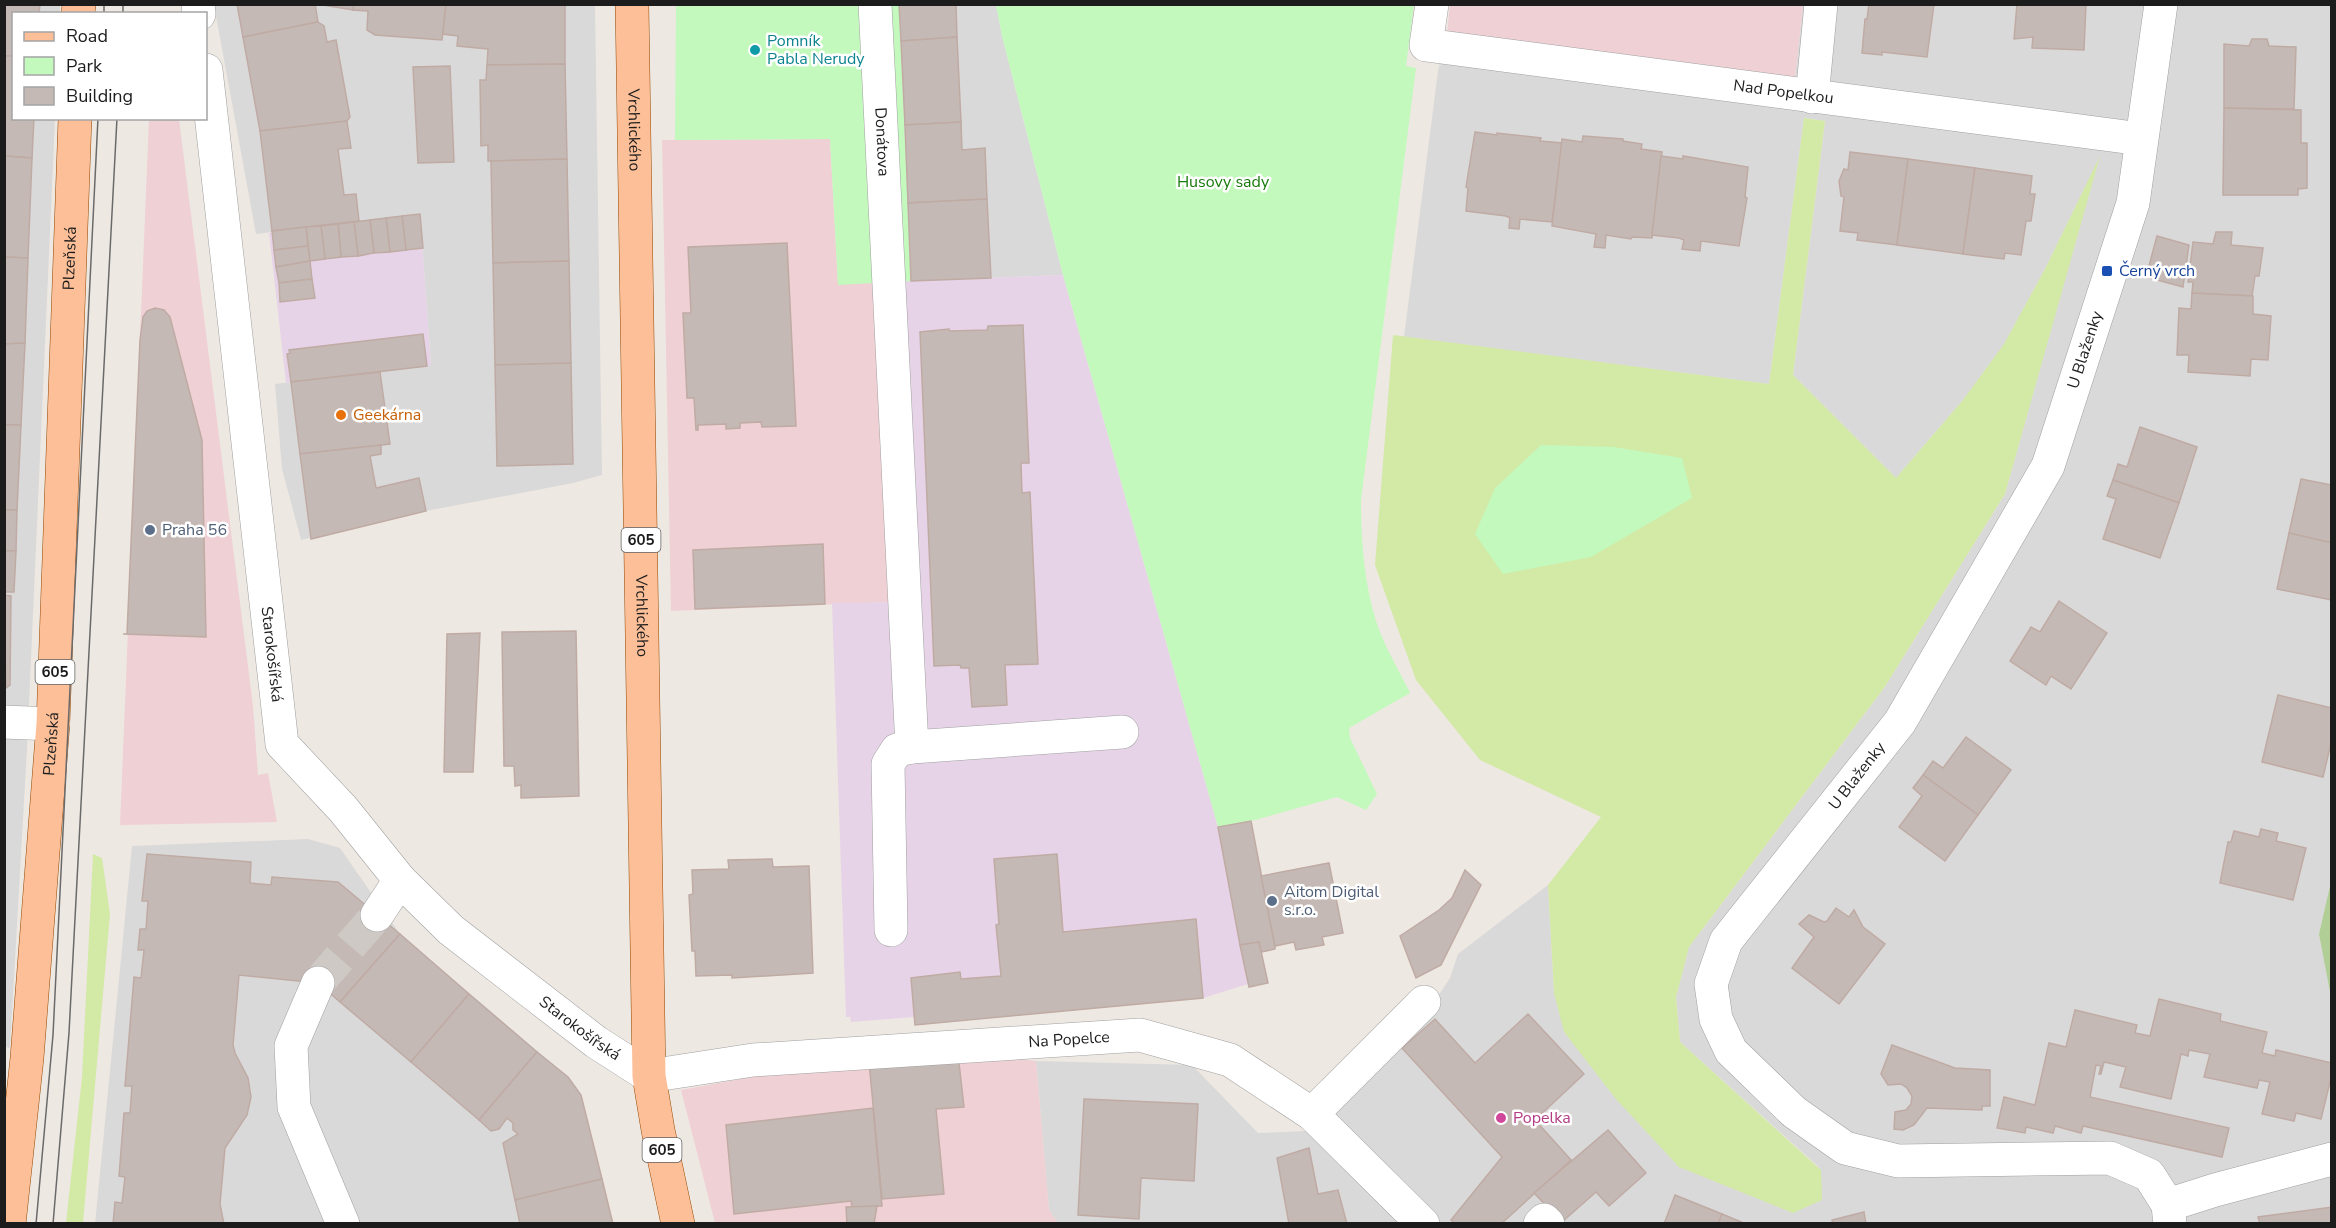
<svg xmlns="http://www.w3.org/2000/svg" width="2336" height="1228" font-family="'Nunito Sans',sans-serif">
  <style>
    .residential { fill: #dad9d9 }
    .commercial { fill: #efd0d5 }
    .industrial { fill: #e7d3e7 }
    .grass { fill: #d3e9a6 }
    .forest { fill: #b0ce96 }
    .park { fill: #c3f9bd }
    .building { fill: #c5b9b5; stroke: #bfaba4; stroke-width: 1.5 }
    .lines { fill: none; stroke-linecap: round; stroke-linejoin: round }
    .minor-tunnel { stroke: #cec9c4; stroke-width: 33; stroke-dasharray: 33 16; stroke-linecap: butt }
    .minor-casing { stroke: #a0a0a0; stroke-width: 34 }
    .major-casing { stroke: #944800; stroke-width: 34 }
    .minor { stroke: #fff; stroke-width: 33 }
    .major { stroke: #fcbf98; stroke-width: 33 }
    .tram { stroke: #6a6a6a; stroke-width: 1.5 }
    .culture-dot { fill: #0f9aa8; stroke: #fff; stroke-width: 2 }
    .transit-dot { fill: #1a4fb4; stroke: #fff; stroke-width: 2 }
    .food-dot { fill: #e8710a; stroke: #fff; stroke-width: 2 }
    .service-dot { fill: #5c6f8a; stroke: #fff; stroke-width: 2 }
    .hotel-dot { fill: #d1479c; stroke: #fff; stroke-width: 2 }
    .labels { text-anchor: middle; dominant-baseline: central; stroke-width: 5; stroke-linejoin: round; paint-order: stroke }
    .shield { fill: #fff; stroke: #606060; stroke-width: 1.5 }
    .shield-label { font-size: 15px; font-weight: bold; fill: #1c1c1c }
    .culture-label { font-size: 16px; fill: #0d838f; stroke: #fff; text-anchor: start }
    .street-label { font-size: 16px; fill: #1c1c1c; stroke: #fff }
    .park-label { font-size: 16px; fill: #157a0a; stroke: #fff }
    .transit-label { font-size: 16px; fill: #164399; stroke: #fff; text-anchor: start }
    .food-label { font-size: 16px; fill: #c56008; stroke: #fff; text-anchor: start }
    .service-label { font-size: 16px; fill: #4e5e75; stroke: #fff; text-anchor: start }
    .hotel-label { font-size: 16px; fill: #b23c85; stroke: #fff; text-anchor: start }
  </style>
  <rect width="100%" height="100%" fill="#eee8e2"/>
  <!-- residential -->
  <g class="residential">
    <path d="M5,5H60V13L14,14V118L55,119L27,749L10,1048L5,1047Z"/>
    <path d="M214,5H595L602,475L573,483L426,511L301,540L282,469L275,384L431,365L420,214L256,234Z"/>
    <path d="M899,5H996L1002,36L1063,275L911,281Z"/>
    <path d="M1803,5H2331L2332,882L2319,934L2332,997L2331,1223H1058L1049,1210L1036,1061L1192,1065L1258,1133L1306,1131L1431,1007L1450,978L1458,954L1548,885L1554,993L1821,1169L1680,1042L1676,997L1689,947L1884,688L2005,494L2098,161L2046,267L2004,345L1963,400L1896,478L1793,375L1825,121L1804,118L1769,384L1404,337L1438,71L1447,33L1795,77Z"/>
    <path d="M308,839L340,848L400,934L568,1077L577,1088L581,1095L613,1223L95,1224L132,846Z"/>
  </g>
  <!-- commercial -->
  <g class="commercial">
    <path d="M1450,5H1803L1795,78L1447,33Z"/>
    <path d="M149,119H179L253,706L258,775L268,773L277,822L120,825Z"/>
    <path d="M830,139L838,284L879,282L891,602L671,611L662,140Z"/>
    <path d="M958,1050L1036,1061L1049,1210L1058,1223H715L681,1090L849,1059Z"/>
  </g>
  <!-- industrial -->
  <g class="industrial">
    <path d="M420,214L431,365L286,383L269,233Z"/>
    <path d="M1063,275L1218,827L1248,984L1203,998L915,1025L914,1017L851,1022L850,1017H846L832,603L891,602L879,282Z"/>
  </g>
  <!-- grass -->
  <g class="grass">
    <path d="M1804,118L1825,121L1793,375L1896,478L1963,400L2004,344L2046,267L2100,156L2005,494L1884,688L1689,947L1676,997L1680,1042L1821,1170L1822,1200L1793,1213L1679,1167L1616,1099L1564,1032L1554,993L1548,885L1601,817L1480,760L1416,680L1375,565L1393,335L1769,384Z"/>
    <path d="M93,854L102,858L110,914L83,1223H66L82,1077Z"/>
  </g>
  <!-- forest -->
  <path class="forest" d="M2331,882V997L2319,934Z"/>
  <!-- park -->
  <g class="park">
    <path d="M676,5H899L911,281L838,285L830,139L675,140Z"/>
    <path d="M996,5H1414L1406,66L1416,68L1361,500C1361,540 1364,582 1376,621C1384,646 1399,670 1410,693L1349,728L1350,738L1377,794L1366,810L1337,797L1251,821L1218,827L1063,275L1002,36Z"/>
    <path d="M1541,445L1614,447L1682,458L1692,498L1591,557L1503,574L1475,534L1495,488Z"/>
  </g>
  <!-- building -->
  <g class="building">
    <path d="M4,4H40L39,14H14V56H4Z"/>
    <path d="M237,4H315L318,22L243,37Z"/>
    <path d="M316,4H354L353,10Z"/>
    <path d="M354,4H446L442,40L375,35L367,30L368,11L353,10Z"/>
    <path d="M446,4H565V64L487,65L488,49L457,46L458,36L443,34Z"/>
    <path d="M899,4H956L957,37L901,41Z"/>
    <path d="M1869,4H1934L1927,57L1882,52V55L1862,53L1865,19H1867Z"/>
    <path d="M2017,4H2086L2084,50L2032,48L2033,37L2014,39Z"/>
    <path d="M318,22L324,26L327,42L336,40L350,117L347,121L260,131L243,37Z"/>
    <path d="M957,37L961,122L905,125L901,41Z"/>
    <path d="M2252,39H2267L2269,46L2296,47L2294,109L2224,108V44L2249,46Z"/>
    <path d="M4,56H14V118H34L32,158L4,156Z"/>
    <path d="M565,64L567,159L488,161V145L481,146L480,80H486L487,65Z"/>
    <path d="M450,66L454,162L418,163L413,67Z"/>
    <path d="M2224,108L2301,110V143H2307V188L2298,189V195H2223Z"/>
    <path d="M347,121L351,148L338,149L344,195L356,194L359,221L272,231L260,131Z"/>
    <path d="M961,122L962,150L985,148L987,199L908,203L905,125Z"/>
    <path d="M1475,132L1497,135V133L1541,138L1540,141L1562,143L1552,222L1520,219L1519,229L1509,228L1510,218L1506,216L1466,211L1468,188L1466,187Z"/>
    <path d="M1583,136L1623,139V141L1642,144L1641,149L1662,152L1652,238L1632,237L1631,239L1606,235L1605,248L1594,247L1596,234L1552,226L1562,139L1582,142Z"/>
    <path d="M1850,152L1908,159L1897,245L1857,240L1858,233L1840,231L1844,197L1841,196L1839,181L1844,169L1848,170Z"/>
    <path d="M4,156L32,158L28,258L4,257Z"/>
    <path d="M1661,156L1683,159V156L1748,167L1745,197L1747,198L1739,246L1701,241L1700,251L1682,249L1684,240L1679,238L1652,235Z"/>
    <path d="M567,159L569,261L493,263L491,161Z"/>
    <path d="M1908,159L1975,168L1963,254L1897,245Z"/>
    <path d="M1975,168L2032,176L2030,194H2035L2031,221H2026L2021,255L2005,253L2004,259L1963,254Z"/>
    <path d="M987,199L991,278L911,281L908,203Z"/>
    <path d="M420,214L423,248L406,250L402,216Z"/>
    <path d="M402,216L406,250L390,252L386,218Z"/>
    <path d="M386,218L390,252L374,253L370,220Z"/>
    <path d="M370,220L374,253L358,256L354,222Z"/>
    <path d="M354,222L358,256L341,257L338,224Z"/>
    <path d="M338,224L341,257L325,259L321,226Z"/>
    <path d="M321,226L325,259L310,261L306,227Z"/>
    <path d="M306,227L308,246L274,250L272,231Z"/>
    <path d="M2216,232H2232L2231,245L2263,248L2259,276H2255L2252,296L2192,293L2193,282H2188L2193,242L2213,244Z"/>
    <path d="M2157,236L2189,245L2183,287L2146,277Z"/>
    <path d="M787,243L796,426L762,427L761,422L740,423V428L726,429V424L698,425V430H696L694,398H687L683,313H691L688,247Z"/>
    <path d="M308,246L310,261L276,267L274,250Z"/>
    <path d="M4,257L28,258L25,343L4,344Z"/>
    <path d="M310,261L312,279L279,283L276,267Z"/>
    <path d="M569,261L571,363L495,365L493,263Z"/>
    <path d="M312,279L315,298L280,302L279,283Z"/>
    <path d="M2192,293L2253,296V314L2271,316L2268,360L2251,359L2250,376L2188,372L2189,355H2177L2179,308L2191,309Z"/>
    <path d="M155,308L164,310L170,317L202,440L206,637L123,634H127L140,340L143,317L147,311Z"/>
    <path d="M1023,325L1029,463H1021L1022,493L1030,492L1038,664L1005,665L1007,705L972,707L969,668H961L960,665L934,666L920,332L949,329L950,331L987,330L988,326Z"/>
    <path d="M423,334L427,366L291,382L287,354L290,353L289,350Z"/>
    <path d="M25,343L21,425H4V344Z"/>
    <path d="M571,363L573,464L497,466L495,365Z"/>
    <path d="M380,372L390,444L300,454L291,382Z"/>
    <path d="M4,425H21L17,510H4Z"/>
    <path d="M2140,427L2197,447L2179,503L2113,480L2118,464L2127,467Z"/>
    <path d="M381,445V454L370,456L376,488L419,478L426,511L311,539L300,454Z"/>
    <path d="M2301,479L2332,485V543L2289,533Z"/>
    <path d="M2113,480L2179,503L2160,558L2103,539L2116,499L2107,496Z"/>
    <path d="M4,510H17L16,551H4Z"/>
    <path d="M2289,533L2332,543V600L2277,589Z"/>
    <path d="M823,544L825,604L695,609L693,550Z"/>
    <path d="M4,551H16L14,592H4Z"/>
    <path d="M4,595L11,596L10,685L6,688Z"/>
    <path d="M2059,601L2107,633L2071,689L2051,676L2046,685L2010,661L2031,627L2040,632Z"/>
    <path d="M576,631L579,796L521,798V785L515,786L514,766H504L502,632Z"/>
    <path d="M480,633L473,772H444L447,634Z"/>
    <path d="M2278,695L2332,708V739L2323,777L2262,762Z"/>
    <path d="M1966,737L2011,770L1978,815L1923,775L1933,761L1943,768Z"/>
    <path d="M1923,775L1978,815L1945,861L1899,827L1922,796L1913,788Z"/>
    <path d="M1251,821L1275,946V949L1261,952L1259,942L1240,945L1218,827Z"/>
    <path d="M2261,829L2278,833L2276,841L2306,848L2293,900L2220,883L2228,842H2231L2234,831L2259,837Z"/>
    <path d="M147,854L251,862L250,883L271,885L272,877L338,882L400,934L340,1002L318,983L239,975L233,1045L235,1053L248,1078L251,1097L247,1115L225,1148L220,1204L224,1224H113L115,1202L122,1203L125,1177L119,1176L124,1113H130L132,1086H125L134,977L141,978L144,950H138L140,929H146L148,901H142Z"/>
    <path d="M1057,854L1063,932L1196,919L1203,998L915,1025L911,978L960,972L961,979L1001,976L996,925L999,924L994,859Z"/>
    <path d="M772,859L773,867L809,866L813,973L732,978V975L696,976L695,951H692L689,895L693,894L692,870L729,869L728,860Z"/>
    <path d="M1329,863L1343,933L1322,937L1324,945L1296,950L1294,942L1275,946L1261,876Z"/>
    <path d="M1465,870L1481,885L1441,965L1416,978L1400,936L1439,910L1452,898Z"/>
    <path d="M1836,908L1849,917L1854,910L1863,927L1885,944L1839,1004L1792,968L1814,937L1799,924L1809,915L1824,922L1827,921Z"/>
    <path d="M400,934L469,994L411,1062L340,1002Z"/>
    <path d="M1259,942L1268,983L1249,987L1240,945Z"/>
    <path d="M469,994L537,1052L479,1120L411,1062Z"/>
    <path d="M2159,999L2221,1014L2220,1021L2267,1032L2262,1053L2275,1056L2276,1050L2332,1063V1074L2321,1119L2296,1113L2294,1121L2262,1114L2270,1082L2259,1080L2257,1088L2204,1077L2210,1054L2189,1050L2188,1056L2181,1054L2171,1099L2120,1087L2126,1067L2104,1062L2101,1074H2099L2101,1066L2096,1065L2090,1097L2229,1128L2222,1157L2083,1126L2081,1133L2055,1126L2053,1133L2026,1127L2025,1133L1997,1128L2004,1097L2035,1105L2049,1043L2066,1047L2075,1010L2137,1025L2135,1033L2150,1036Z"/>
    <path d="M1528,1014L1584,1074L1535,1120L1571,1160L1501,1224H1455L1451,1220L1502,1157L1402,1048L1435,1019L1475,1063Z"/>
    <path d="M1892,1045L1955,1068L1990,1070V1106H1982V1110L1927,1108L1914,1125L1903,1130L1894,1129L1895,1112L1906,1110L1911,1104L1912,1096L1907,1088L1901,1084L1888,1085L1881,1074Z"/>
    <path d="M537,1052L568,1077L581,1095L602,1179L515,1200L503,1143L518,1134L513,1130V1123L507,1118L499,1129L491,1131L479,1120Z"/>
    <path d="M958,1054L964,1107L936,1109L944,1194L882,1199L869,1062Z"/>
    <path d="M1084,1099L1198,1104L1194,1181L1141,1178L1139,1219L1078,1215Z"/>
    <path d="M873,1108L882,1206L852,1207L851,1201L734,1214L726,1125Z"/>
    <path d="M1608,1130L1646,1173L1609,1206L1596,1192L1562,1222L1534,1193Z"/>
    <path d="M1309,1148L1318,1194L1338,1190L1347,1224H1289L1277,1158Z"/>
    <path d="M602,1179L613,1224H520L515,1200Z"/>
    <path d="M1675,1195L1722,1214L1718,1224H1664Z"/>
    <path d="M877,1206L874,1224H847L846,1207Z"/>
    <path d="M2332,1207V1224H2260L2258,1217Z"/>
    <path d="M1864,1212L1866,1224H1833L1832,1220Z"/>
    <path d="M1722,1214L1746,1224H1718Z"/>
  </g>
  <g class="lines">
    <!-- minor-tunnel -->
    <path class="minor-tunnel" d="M318,983L377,915"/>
    <defs>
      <g id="minor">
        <path d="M198,4L199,14"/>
        <path id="s1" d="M875,4L912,747"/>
        <path id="s2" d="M1432,4L1426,45L2141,139"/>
        <path d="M2161,4L2133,203L2048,466L1900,722L1726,941L1711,984L1716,1019L1731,1051L1794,1112L1845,1148L1898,1161L2110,1158L2149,1175L2168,1205L2170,1224"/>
        <path id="s3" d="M206,70L282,744L343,809L400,880L451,930L596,1042L649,1076L753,1060L1140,1035L1230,1060L1312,1114L1423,1224"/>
        <path d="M1812,97L1821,4"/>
        <path d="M4,722L53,724"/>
        <path d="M377,915L400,880"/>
        <path d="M891,930L888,764L897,750L912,747L1122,732"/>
        <path d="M318,983L291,1046L294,1107L343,1224"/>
        <path d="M1312,1114L1424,1002"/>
        <path d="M2168,1205L2215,1190L2332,1159"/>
        <path d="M1540,1224L1544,1220L1548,1224"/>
      </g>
      <g id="major">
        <path id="s4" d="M632,4L649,1076L658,1130L678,1224"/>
        <path d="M78,14L79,4"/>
        <path id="s5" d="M9,1224L27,1058L53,724L75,118"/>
      </g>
    </defs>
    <!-- minor casing -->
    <use href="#minor" class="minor-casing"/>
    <!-- major casing -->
    <use href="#major" class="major-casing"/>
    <!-- minor -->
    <use href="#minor" class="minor"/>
    <!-- major -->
    <use href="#major" class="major"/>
    <!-- tram -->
    <g class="tram">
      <path d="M104,14V4"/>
      <path d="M123,14V4"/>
      <path d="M36,1224L53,1035L98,118"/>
      <path d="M53,1224L69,1033L117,118"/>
    </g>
  </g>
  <!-- markers -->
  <circle class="culture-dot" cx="755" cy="50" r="6"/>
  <rect class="transit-dot" x="2101" y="265" width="12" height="12" rx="3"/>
  <circle class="food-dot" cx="341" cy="415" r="6"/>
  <g class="service-dot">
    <circle cx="150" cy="530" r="6"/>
    <circle cx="1272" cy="901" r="6"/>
  </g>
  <circle class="hotel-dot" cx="1501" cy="1118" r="6"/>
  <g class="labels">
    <!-- shield labels -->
    <g class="shield">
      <rect x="621.5" y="528" width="39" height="24" rx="4.5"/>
      <rect x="35.5" y="660" width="39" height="24" rx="4.5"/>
      <rect x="642.5" y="1138" width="39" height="24" rx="4.5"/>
    </g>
    <g class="shield-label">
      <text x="641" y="540">605</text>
      <text x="55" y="672">605</text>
      <text x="662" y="1150">605</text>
    </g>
    <!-- culture labels -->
    <g class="culture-label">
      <text x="767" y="41">Pomník<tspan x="767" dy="18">Pabla Nerudy</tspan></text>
    </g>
    <!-- street labels -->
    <g class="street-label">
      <text stroke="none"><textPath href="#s2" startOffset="402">Nad Popelkou</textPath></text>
      <text stroke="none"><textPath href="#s4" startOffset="126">Vrchlického</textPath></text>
      <text stroke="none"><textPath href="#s1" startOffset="138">Donátova</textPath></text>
      <text stroke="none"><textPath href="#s5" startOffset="968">Plzeňská</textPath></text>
      <text transform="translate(2085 350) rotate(-72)">U Blaženky</text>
      <text stroke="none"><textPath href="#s4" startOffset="612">Vrchlického</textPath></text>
      <text stroke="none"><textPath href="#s3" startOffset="588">Starokošířská</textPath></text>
      <text stroke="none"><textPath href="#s5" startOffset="482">Plzeňská</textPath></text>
      <text transform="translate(1857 776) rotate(-52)">U Blaženky</text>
      <text stroke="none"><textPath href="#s3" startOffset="1092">Starokošířská</textPath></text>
      <text stroke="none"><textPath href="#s3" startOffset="1598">Na Popelce</textPath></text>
    </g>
    <!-- park labels -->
    <g class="park-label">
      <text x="1223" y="182">Husovy sady</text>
    </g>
    <!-- transit labels -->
    <g class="transit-label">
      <text x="2119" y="271">Černý vrch</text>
    </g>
    <!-- food labels -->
    <g class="food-label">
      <text x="353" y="415">Geekárna</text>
    </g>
    <!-- service labels -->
    <g class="service-label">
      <text x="162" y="530">Praha 56</text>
      <text x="1284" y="892">Aitom Digital<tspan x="1284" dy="18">s.r.o.</tspan></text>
    </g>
    <!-- hotel labels -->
    <g class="hotel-label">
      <text x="1513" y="1118">Popelka</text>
    </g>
  </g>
  <!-- border -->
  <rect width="2336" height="1228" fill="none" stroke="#1c1c1c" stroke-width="12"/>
  <!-- legend -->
  <rect x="12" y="12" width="195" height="108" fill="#ffffff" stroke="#a4a4a4" stroke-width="1.5"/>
  <rect x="24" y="32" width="30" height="9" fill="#fcbf98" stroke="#a4a4a4" stroke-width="1.5"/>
  <text x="66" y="42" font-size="18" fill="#1c1c1c">Road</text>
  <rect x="24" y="57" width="30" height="18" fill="#c3f9bd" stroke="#a4a4a4" stroke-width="1.5"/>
  <text x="66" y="72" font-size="18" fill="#1c1c1c">Park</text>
  <rect x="24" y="87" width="30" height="18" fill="#c5b9b5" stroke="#a4a4a4" stroke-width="1.5"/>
  <text x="66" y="102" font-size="18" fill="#1c1c1c">Building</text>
</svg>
